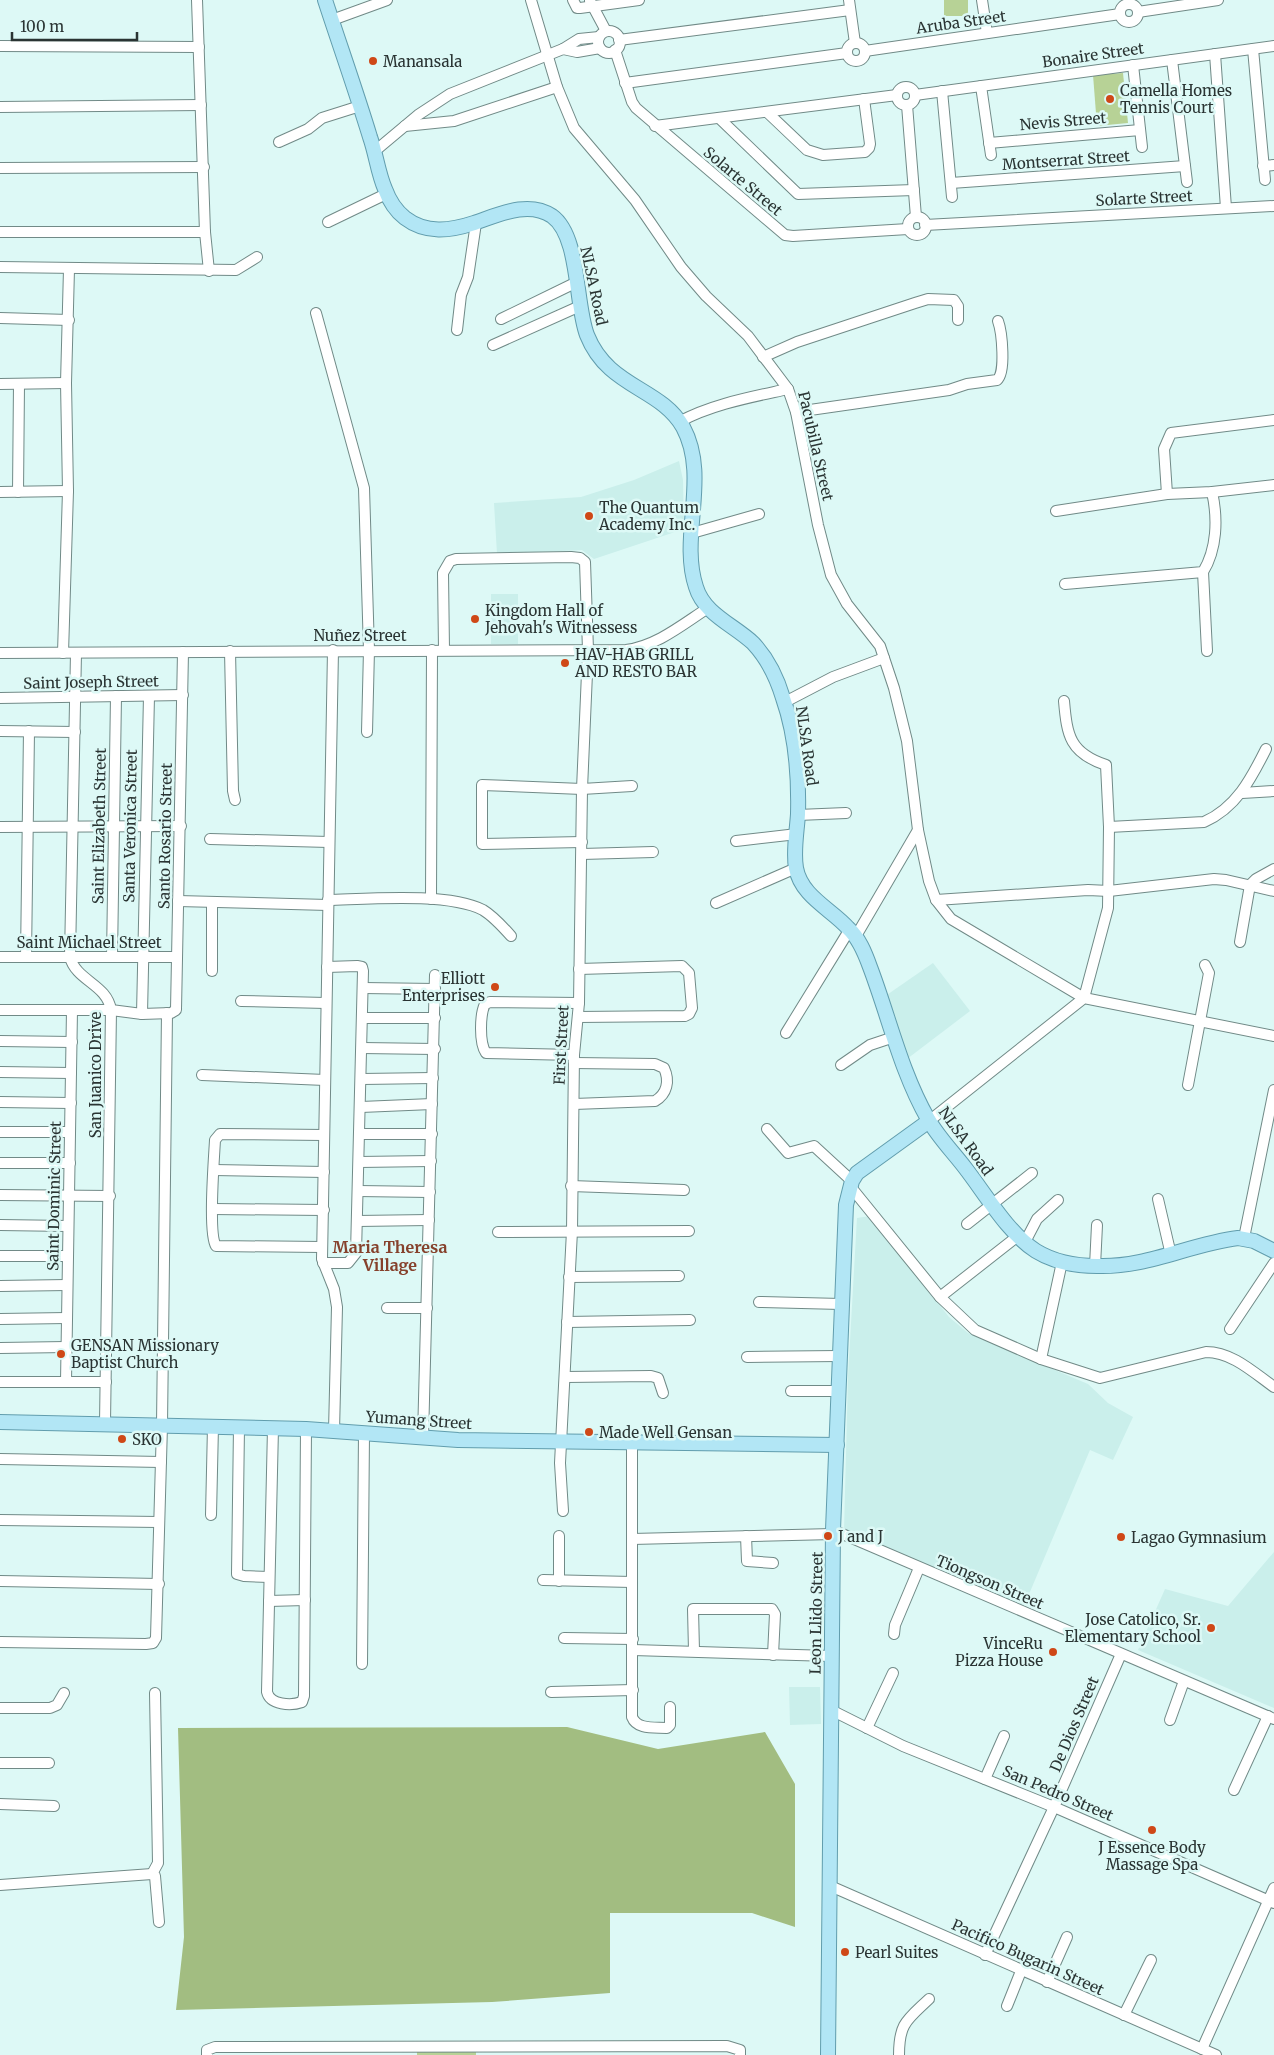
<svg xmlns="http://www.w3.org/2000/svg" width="1274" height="2055" font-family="Merriweather,serif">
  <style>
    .built { fill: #caefeb }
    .green { fill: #b7d296 }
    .forest { fill: #a2bd81 }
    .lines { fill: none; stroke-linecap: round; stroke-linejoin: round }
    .minor-casing { stroke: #718a87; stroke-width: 12 }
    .major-casing { stroke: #619dad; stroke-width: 16 }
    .minor { stroke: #fff; stroke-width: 10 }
    .major { stroke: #b2e6f5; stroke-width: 14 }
    .poi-dot { fill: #cf4817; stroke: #ddf9f6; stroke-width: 2 }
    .labels { text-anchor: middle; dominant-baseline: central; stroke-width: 5; stroke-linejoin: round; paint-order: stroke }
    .street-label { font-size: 15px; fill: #2a3433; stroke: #ddf9f6 }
    .poi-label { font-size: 15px; fill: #2a3433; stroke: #ddf9f6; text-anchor: start }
    .neighbourhood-label { font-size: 16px; font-weight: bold; fill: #86412c; stroke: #ddf9f6 }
  </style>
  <rect width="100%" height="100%" fill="#ddf9f6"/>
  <!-- built -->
  <g class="built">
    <path d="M679,461L683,480L684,529L594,559L582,550L497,554L494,503L581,497L634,480Z"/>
    <rect x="491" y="594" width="27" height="50"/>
    <path d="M933,963L970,1011L903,1062L881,999Z"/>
    <path d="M870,1216L949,1317L968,1333L1088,1384L1108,1403L1133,1417L1113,1460L1090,1450L1024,1606L844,1531L848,1376L857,1218Z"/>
    <path d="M1274,1552V1708L1138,1650L1165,1589L1228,1606Z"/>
    <path d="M789,1687H820L821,1724L790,1725Z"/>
  </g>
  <!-- green -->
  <g class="green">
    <rect x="944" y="0" width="24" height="16"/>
    <path d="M1123,73L1128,123L1097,126L1093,75Z"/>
    <rect x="417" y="2052" width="59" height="3"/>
  </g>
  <!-- forest -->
  <path class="forest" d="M567,1727L658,1749L765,1732L795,1784V1927L752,1913H610V1993L492,2002L176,2010L184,1937L178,1728Z"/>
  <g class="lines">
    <defs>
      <g id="minor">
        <path d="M197,0L205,232L209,271"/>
        <path d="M531,0L557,87L574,128L635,200L681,267L706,296L748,336L788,389L796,412L818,525L831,575L847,604L880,646L894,688L907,741L918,830L929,881L936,900L951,919L1084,998L1108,908L1109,827L1106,765C1070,753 1067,736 1064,701"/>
        <path d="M573,0L577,8H580L639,0"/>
        <path d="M849,0L855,43"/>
        <path d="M982,0L987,33"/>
        <path d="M590,1L606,31"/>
        <circle cx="1129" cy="13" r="9"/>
        <path d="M1138,12L1218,0"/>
        <path d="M332,20L387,0"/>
        <circle cx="609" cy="42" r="11"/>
        <path d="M619,40L850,10"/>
        <circle cx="856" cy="52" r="9"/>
        <path d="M0,46L199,47"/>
        <path d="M563,49L577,52L600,48"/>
        <path d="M1253,49L1265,180"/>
        <path d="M615,50L632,102L636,108L785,235L793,236L908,229"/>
        <path d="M865,51L1120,14"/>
        <path d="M1215,54L1226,208"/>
        <path d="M1172,60L1187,182"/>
        <path d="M1133,65L1142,147"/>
        <path d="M625,83L847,53"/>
        <path d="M981,86L991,155"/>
        <circle cx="906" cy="96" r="9"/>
        <path d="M942,91L952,197"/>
        <path d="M915,95L1274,46"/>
        <path d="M907,105L916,217"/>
        <path d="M0,107L201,105"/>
        <path d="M767,112L807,150L823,155L865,152L869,148L870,144L864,99"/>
        <path d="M719,118L798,194L914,190"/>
        <path d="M405,126L454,121L557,87"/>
        <path d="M655,126L897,95"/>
        <path d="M279,142L308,129L322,118L360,106"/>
        <path d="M989,143L1140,130"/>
        <path d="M375,151L418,115L450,94L563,49L579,39L599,37"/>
        <path d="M1263,166L1274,165"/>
        <path d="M0,168L204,167"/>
        <path d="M951,183L1185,166"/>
        <circle cx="917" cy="226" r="9"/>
        <path d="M328,222L386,194"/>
        <path d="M925,225L1274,206"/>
        <path d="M0,232H205"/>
        <path d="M0,267L236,270L257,257"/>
        <path d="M316,313L364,488L369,650L367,732"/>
        <path d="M0,318L69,320"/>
        <path d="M501,319L577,282"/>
        <path d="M457,330L461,295L468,277L476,223"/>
        <path d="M493,345L580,306"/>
        <path d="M763,357L797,342L915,303L928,299L954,300L958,306V320"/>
        <path d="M0,384L66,383"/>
        <path d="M796,412L949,390L967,384L997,380C1006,373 1002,332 998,321"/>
        <path d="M679,422C712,404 752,397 788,389"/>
        <path d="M0,492L68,491"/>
        <path d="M18,492L19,384"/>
        <path d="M1167,494L1164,449L1171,433L1274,420"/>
        <path d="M1056,511L1167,494L1212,492L1274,485"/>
        <path d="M692,533L759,514"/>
        <path d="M1203,572L1207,651"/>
        <path d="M1065,584L1203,572C1217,549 1218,519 1212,492"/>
        <path d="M333,650L322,1259L334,1289L337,1307L334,1431"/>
        <path d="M444,650L443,573L450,561L456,559L571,557L580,558L585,562L588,650L582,789L579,1003L574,1055L572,1231L560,1463L563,1511"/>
        <path d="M230,651L233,791L235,800"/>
        <path d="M0,653L626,650C657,646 683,624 708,608"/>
        <path d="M63,653L68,491L66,383L69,269"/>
        <path d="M76,653L70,957C76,981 107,984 111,1010L105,1423"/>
        <path d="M0,698L183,695"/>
        <path d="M785,702L833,677L884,658"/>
        <path d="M0,731L75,732"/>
        <path d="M1242,793L1274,791"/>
        <path d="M798,815L846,813"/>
        <path d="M0,827L181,826"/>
        <path d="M1109,827L1204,822C1236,808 1251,779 1266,749"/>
        <path d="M210,839L329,842"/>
        <path d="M736,841L797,834"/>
        <path d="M582,842L482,844V785L582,789L632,786"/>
        <path d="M582,854L653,852"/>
        <path d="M431,899L432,650"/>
        <path d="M328,900C367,899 449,892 483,910C493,916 503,927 511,936"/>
        <path d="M936,900L1088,890L1109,891L1214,879L1226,880L1274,891"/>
        <path d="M178,901L328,905"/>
        <path d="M716,903L796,868"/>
        <path d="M856,936L918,830"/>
        <path d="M1240,942L1250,885L1256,879L1274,869"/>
        <path d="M0,957H177"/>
        <path d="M26,957L29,731"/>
        <path d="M112,957L116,696"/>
        <path d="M212,971V902"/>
        <path d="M363,988L435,989"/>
        <path d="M241,1001L326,1003"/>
        <path d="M0,1010H111L142,1014L171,1013L176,1010L183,652"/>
        <path d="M142,1014L149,696"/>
        <path d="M578,1017L685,1016L689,1014L692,1008L689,973L682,966L579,969"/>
        <path d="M362,1018H435"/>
        <path d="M786,1033L850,929"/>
        <path d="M0,1041L72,1042"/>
        <path d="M362,1048L435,1049"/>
        <path d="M574,1055L486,1053C479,1043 480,1014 485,1004L490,1002L579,1003"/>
        <path d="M574,1063L655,1064L664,1068C670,1081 667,1094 655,1101L574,1104"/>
        <path d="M841,1065L870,1045L894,1037"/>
        <path d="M0,1072L71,1073"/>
        <path d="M202,1075L325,1080"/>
        <path d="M362,1079L433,1078"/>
        <path d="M1188,1085L1209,973L1205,965"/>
        <path d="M0,1102L71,1103"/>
        <path d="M361,1107L432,1104"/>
        <path d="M929,1121L1084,998L1274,1036"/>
        <path d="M767,1129L788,1153L814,1146L852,1181"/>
        <path d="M0,1132H70"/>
        <path d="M360,1134H432"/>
        <path d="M359,1162L431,1161"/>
        <path d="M0,1163H70"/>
        <path d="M214,1170L324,1172"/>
        <path d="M571,1186L684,1190"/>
        <path d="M850,1186L940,1297L975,1330L1041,1359L1100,1378L1206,1352C1232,1352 1253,1372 1274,1387"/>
        <path d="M358,1191L430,1192"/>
        <path d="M0,1195L110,1196"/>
        <path d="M1158,1199L1171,1255"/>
        <path d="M213,1209L324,1210"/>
        <path d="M357,1221L429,1220"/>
        <path d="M967,1224L1032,1173"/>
        <path d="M0,1225L68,1226"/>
        <path d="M498,1232L689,1231"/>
        <path d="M1244,1238L1274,1090"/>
        <path d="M1025,1242L1037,1219L1058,1200"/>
        <path d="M322,1247L216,1246C208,1234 214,1159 215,1140L220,1134L324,1135"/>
        <path d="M0,1256H68"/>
        <path d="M323,1263H348L356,1253L363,971L362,967L357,966L327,967"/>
        <path d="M1095,1266L1097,1225"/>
        <path d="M569,1277L679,1276"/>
        <path d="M0,1286L67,1285"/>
        <path d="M940,1297L1018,1236"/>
        <path d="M759,1302L841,1304"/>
        <path d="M387,1308H427"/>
        <path d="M0,1319L67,1318"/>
        <path d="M567,1322L690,1320"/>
        <path d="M1230,1329L1274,1263"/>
        <path d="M0,1348L66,1347"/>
        <path d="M747,1357L839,1356"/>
        <path d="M1041,1359L1062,1262"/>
        <path d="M566,1377L651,1376L658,1378L663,1393"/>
        <path d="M0,1382H106"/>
        <path d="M66,1382L72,1010"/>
        <path d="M791,1391H838"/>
        <path d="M239,1427L237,1574L244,1576L269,1577"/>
        <path d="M273,1428L267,1692C270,1705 291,1706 302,1702L304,1696L306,1429"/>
        <path d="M423,1438L435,975"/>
        <path d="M632,1442V1717C637,1730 655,1727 667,1728L670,1725V1707"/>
        <path d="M0,1459L161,1462"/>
        <path d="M211,1515L213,1426"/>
        <path d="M0,1520L159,1522"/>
        <path d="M833,1530L1274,1719"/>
        <path d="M746,1536L747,1561L773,1563"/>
        <path d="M632,1539L833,1534"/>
        <path d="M543,1580L632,1582"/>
        <path d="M0,1581L159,1584"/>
        <path d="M559,1581V1536"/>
        <path d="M269,1601L305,1600"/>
        <path d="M894,1634L895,1625L919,1568"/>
        <path d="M564,1638L633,1639"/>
        <path d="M0,1642L146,1644L153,1643L156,1638L162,1425L167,1013"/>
        <path d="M633,1650L831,1656"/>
        <path d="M694,1651L693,1609H772L775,1614L773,1655"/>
        <path d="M362,1664L364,1433"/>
        <path d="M551,1692L633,1690"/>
        <path d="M0,1708H50L57,1705L64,1693"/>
        <path d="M831,1710L903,1746L1054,1807L1274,1903"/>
        <path d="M1170,1720L1184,1681"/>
        <path d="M867,1728L893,1673"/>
        <path d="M0,1763H49"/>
        <path d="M985,1779L1004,1736"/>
        <path d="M1234,1790L1268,1716"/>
        <path d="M0,1804L54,1806"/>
        <path d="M152,1874L158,1863L155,1693"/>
        <path d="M0,1885L152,1874L155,1876L159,1922"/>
        <path d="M828,1885L1216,2055"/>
        <path d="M985,1955L1054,1807L1121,1654"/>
        <path d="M1047,1982L1067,1937"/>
        <path d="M1007,2006L1021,1971"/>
        <path d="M1124,2015L1151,1960"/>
        <path d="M1202,2049L1274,1888"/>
        <path d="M207,2055V2050L215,2047L727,2046L740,2050V2055"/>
        <path d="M899,2055C899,2023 907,2020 929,1999"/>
      </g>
      <g id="major">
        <path d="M325,0C340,46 356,91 370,137C376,154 378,173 385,189C389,200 396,211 405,218C426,234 450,231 474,223C498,215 528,200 552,216C580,236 575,304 587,335C608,388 660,387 683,427C710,477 679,536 696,587C704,614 734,625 753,643C768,659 777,678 783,698C796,735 799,775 798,814C797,831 793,851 796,868C801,896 831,909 848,928C859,938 865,953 870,967C889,1017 901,1072 928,1119C938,1137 954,1153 966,1169C986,1195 1009,1234 1036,1251C1054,1262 1076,1266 1097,1266C1146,1268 1190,1244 1238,1238L1254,1241L1274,1251"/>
        <path d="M0,1422L306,1429L458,1440L837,1445"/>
        <path d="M828,2055L833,1530L846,1205L852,1181L857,1173L929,1121"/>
      </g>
    </defs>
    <!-- minor casing -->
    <use href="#minor" class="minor-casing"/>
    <!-- major casing -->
    <use href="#major" class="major-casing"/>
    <!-- minor -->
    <use href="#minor" class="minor"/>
    <!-- major -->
    <use href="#major" class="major"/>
  </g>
  <!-- markers -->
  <g class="poi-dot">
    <circle cx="373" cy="61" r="5"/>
    <circle cx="1110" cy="99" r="5"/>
    <circle cx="589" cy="516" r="5"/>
    <circle cx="475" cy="619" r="5"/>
    <circle cx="565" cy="663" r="5"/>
    <circle cx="495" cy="987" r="5"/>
    <circle cx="61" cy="1354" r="5"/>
    <circle cx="589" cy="1432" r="5"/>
    <circle cx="122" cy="1439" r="5"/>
    <circle cx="828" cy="1536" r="5"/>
    <circle cx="1121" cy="1537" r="5"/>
    <circle cx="1211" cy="1628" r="5"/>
    <circle cx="1053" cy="1652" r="5"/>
    <circle cx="1152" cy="1830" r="5"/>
    <circle cx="845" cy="1952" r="5"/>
  </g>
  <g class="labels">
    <!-- street labels -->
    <g class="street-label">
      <text transform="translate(961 22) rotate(-8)">Aruba Street</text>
      <text transform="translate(1093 55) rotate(-8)">Bonaire Street</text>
      <text transform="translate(1063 121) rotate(-5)">Nevis Street</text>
      <text transform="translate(1066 160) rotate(-4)">Montserrat Street</text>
      <text transform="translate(743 181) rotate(40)">Solarte Street</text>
      <text transform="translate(1144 198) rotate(-3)">Solarte Street</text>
      <text transform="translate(594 286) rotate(78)">NLSA Road</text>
      <text transform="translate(816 446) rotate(77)">Pacubilla Street</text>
      <text x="360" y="635">Nuñez Street</text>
      <text transform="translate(91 682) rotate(-1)">Saint Joseph Street</text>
      <text transform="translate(807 746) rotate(82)">NLSA Road</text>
      <text transform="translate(99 826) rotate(-89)">Saint Elizabeth Street</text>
      <text transform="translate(130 826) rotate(-89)">Santa Veronica Street</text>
      <text transform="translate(165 836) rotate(-89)">Santo Rosario Street</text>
      <text x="89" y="942">Saint Michael Street</text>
      <text transform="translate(561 1045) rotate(-87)">First Street</text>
      <text transform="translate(95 1075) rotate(-90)">San Juanico Drive</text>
      <text transform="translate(966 1141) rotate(54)">NLSA Road</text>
      <text transform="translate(54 1196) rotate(-89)">Saint Dominic Street</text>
      <text transform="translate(419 1420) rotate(4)">Yumang Street</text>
      <text transform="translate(990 1582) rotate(23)">Tiongson Street</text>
      <text transform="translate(816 1613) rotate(-89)">Leon Llido Street</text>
      <text transform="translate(1074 1724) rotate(-67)">De Dios Street</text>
      <text transform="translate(1058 1793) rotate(23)">San Pedro Street</text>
      <text transform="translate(1028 1957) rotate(24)">Pacifico Bugarin Street</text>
    </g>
    <!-- poi labels -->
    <g class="poi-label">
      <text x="383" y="61">Manansala</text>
      <text x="1120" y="90">Camella Homes<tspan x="1120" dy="17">Tennis Court</tspan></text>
      <text x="599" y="507">The Quantum<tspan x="599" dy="17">Academy Inc.</tspan></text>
      <text x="485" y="610">Kingdom Hall of<tspan x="485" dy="17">Jehovah's Witnessess</tspan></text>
      <text x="575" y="654">HAV-HAB GRILL<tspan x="575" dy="17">AND RESTO BAR</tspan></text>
      <text x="485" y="978" text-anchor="end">Elliott<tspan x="485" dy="17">Enterprises</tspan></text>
      <text x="71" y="1345">GENSAN Missionary<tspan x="71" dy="17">Baptist Church</tspan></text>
      <text x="599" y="1432">Made Well Gensan</text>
      <text x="132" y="1439">SKO</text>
      <text x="838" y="1536">J and J</text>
      <text x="1131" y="1537">Lagao Gymnasium</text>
      <text x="1201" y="1619" text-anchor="end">Jose Catolico, Sr.<tspan x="1201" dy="17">Elementary School</tspan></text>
      <text x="1043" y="1643" text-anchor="end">VinceRu<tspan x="1043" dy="17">Pizza House</tspan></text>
      <text x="1152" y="1847" text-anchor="middle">J Essence Body<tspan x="1152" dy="17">Massage Spa</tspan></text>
      <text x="855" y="1952">Pearl Suites</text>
    </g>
    <!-- neighbourhood labels -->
    <g class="neighbourhood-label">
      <text x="390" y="1247">Maria Theresa<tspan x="390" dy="18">Village</tspan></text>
    </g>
  </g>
  <!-- scale -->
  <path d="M12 32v8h125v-8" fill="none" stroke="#2a3433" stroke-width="2.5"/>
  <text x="20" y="32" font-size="15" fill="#2a3433" stroke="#ddf9f6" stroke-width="4" paint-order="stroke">100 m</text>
</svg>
